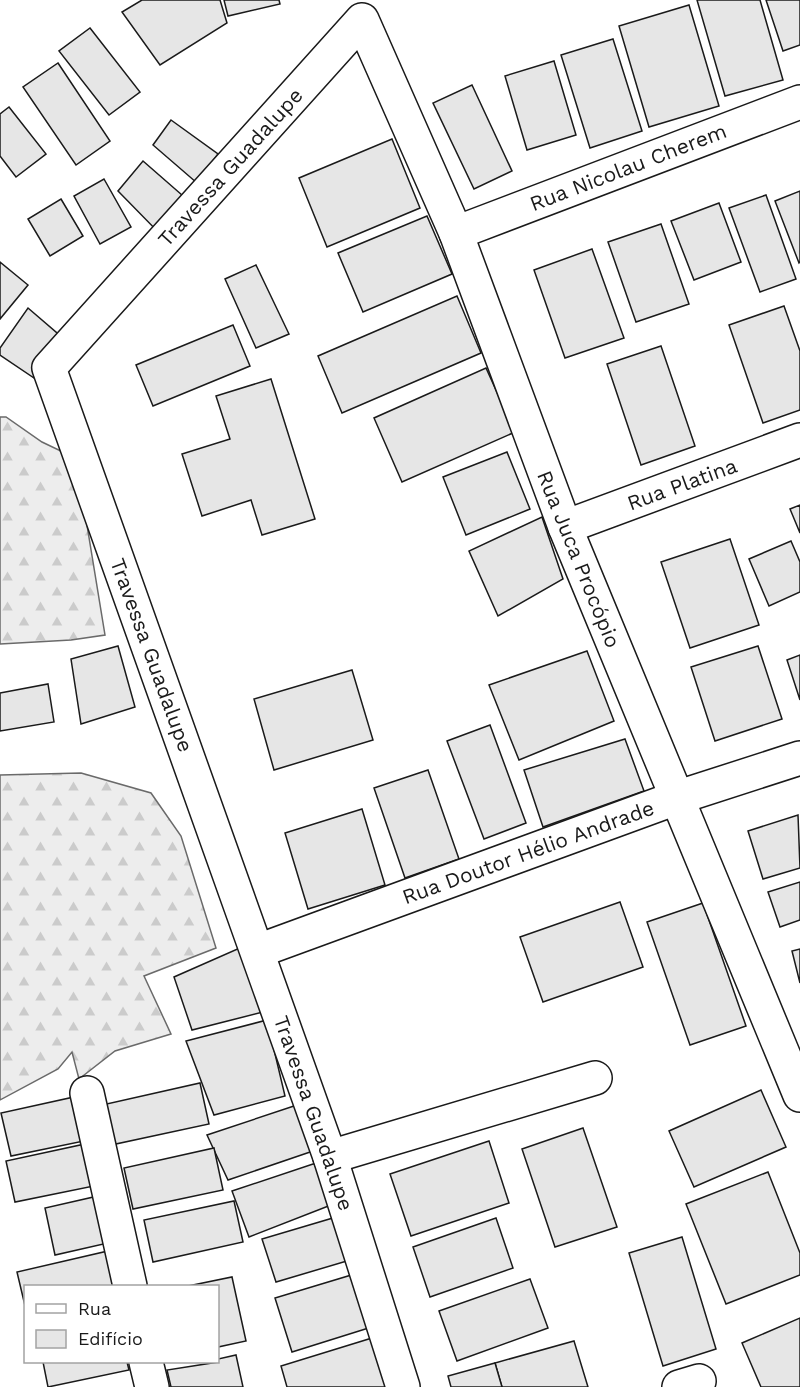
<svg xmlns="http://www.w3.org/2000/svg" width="800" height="1387" font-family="'Work Sans',sans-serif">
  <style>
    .forest { fill: url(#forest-firs); stroke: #6a6a6a; stroke-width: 1.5 }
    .building { fill: #e6e6e6; stroke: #1a1a1a; stroke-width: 1.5 }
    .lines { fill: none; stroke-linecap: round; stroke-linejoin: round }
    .minor-casing { stroke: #1a1a1a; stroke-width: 36 }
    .minor { stroke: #fff; stroke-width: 33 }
    .labels { text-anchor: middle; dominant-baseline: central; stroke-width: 4.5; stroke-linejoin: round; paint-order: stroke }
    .street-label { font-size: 21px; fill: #1a1a1a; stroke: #fff }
  </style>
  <defs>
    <pattern id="forest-firs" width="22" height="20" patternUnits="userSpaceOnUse" patternTransform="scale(1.5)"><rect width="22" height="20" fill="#ededed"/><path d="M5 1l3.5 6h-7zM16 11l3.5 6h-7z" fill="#cbcbcb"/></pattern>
  </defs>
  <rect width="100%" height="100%" fill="#fff"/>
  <!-- forest -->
  <g class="forest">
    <path d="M0,417H6L42,442L63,452L84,507L105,635L71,640L0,644Z"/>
    <path d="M81,773L151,793L181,836L216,948L144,976L171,1034L115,1051L79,1079L72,1052L58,1069L0,1100V775Z"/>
  </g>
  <!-- building -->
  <g class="building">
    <path d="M142,0H220L227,23L160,65L122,12Z"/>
    <path d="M224,0H279L280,4L228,16Z"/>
    <path d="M697,0H760L783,80L725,96Z"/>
    <path d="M766,0H800V45L783,51Z"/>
    <path d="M689,5L719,106L649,127L619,26Z"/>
    <path d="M90,28L140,92L109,115L59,51Z"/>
    <path d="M613,39L642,131L590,148L561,55Z"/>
    <path d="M554,61L576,135L527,150L505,76Z"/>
    <path d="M58,63L110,141L76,165L23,87Z"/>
    <path d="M472,85L512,171L474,189L433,103Z"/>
    <path d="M9,107L46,154L16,177L0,156V114Z"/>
    <path d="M171,120L218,154L197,183L153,145Z"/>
    <path d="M392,139L420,208L327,247L299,178Z"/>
    <path d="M143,161L190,202L162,236L118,191Z"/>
    <path d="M104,179L131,227L100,244L74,196Z"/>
    <path d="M800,191V262L799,263L775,201Z"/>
    <path d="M766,195L796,279L760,292L729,208Z"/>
    <path d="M61,199L83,236L50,256L28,219Z"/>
    <path d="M719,203L741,262L694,280L671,221Z"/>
    <path d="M427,216L452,274L363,312L338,253Z"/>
    <path d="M661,224L689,304L636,322L608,242Z"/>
    <path d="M592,249L624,338L565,358L534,270Z"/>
    <path d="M0,262L28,285L0,319Z"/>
    <path d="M256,265L289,334L256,348L225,279Z"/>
    <path d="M457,296L481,353L342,413L318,356Z"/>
    <path d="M784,306L800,351V410L763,423L729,325Z"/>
    <path d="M28,308L64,339L37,380L0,355V348Z"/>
    <path d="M233,325L250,366L153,406L136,365Z"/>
    <path d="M661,346L695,446L641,465L607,364Z"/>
    <path d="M486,368L515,432L402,482L374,418Z"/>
    <path d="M271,379L315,519L262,535L251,500L202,516L182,454L230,439L216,396Z"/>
    <path d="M507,452L530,509L466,535L443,477Z"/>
    <path d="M800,505V533L790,509Z"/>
    <path d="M542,517L563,579L498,616L469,551Z"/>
    <path d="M730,539L759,625L690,648L661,562Z"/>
    <path d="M791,541L800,562V592L769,606L749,559Z"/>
    <path d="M118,646L135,707L81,724L71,659Z"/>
    <path d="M758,646L782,719L715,741L691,667Z"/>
    <path d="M587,651L614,721L519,760L489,685Z"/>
    <path d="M800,655V700L787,660Z"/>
    <path d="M352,670L373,740L274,770L254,699Z"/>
    <path d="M48,684L54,722L0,731V693Z"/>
    <path d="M490,725L526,823L484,839L447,741Z"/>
    <path d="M625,739L644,791L543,827L524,770Z"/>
    <path d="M428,770L459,859L405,878L374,788Z"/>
    <path d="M362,809L385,885L308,909L285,833Z"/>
    <path d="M798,815L800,868L763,879L748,831Z"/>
    <path d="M800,882V920L780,927L768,892Z"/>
    <path d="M620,902L643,967L543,1002L520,937Z"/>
    <path d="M703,903L746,1026L690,1045L647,922Z"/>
    <path d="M242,947L263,1012L192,1030L174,977Z"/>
    <path d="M800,949V983L792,951Z"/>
    <path d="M267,1020L285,1096L214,1115L186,1041Z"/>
    <path d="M200,1083L209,1124L111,1145L102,1105Z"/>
    <path d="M761,1090L786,1147L694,1187L669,1131Z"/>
    <path d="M74,1097L84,1141L11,1156L1,1113Z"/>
    <path d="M300,1104L316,1150L228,1180L207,1135Z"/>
    <path d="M583,1128L617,1227L555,1247L522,1149Z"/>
    <path d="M489,1141L509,1203L411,1236L390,1174Z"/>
    <path d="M85,1144L94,1186L15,1202L6,1161Z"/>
    <path d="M214,1148L223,1190L133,1209L124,1168Z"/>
    <path d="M319,1162L331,1205L249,1237L232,1191Z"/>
    <path d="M768,1172L800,1253V1275L726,1304L686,1204Z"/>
    <path d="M98,1196L108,1243L55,1255L45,1208Z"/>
    <path d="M234,1201L243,1242L153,1262L144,1220Z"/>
    <path d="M343,1215L357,1258L276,1282L262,1239Z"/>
    <path d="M496,1218L513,1268L430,1297L413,1247Z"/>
    <path d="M682,1237L716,1349L663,1366L629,1253Z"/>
    <path d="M108,1251L116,1286H26V1310L17,1272Z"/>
    <path d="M358,1273L375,1326L292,1352L275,1298Z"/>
    <path d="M232,1277L246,1341L218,1347V1286H188Z"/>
    <path d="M530,1279L548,1328L457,1361L439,1311Z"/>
    <path d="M800,1318V1387H761L742,1343Z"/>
    <path d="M372,1338L387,1387H287L281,1366Z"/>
    <path d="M574,1341L588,1387H502L495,1363Z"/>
    <path d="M236,1355L243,1387H171L167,1370L218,1362V1359Z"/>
    <path d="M43,1362H127L129,1370L48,1387Z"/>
    <path d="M495,1363L502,1387H451L448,1376Z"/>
  </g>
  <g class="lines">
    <defs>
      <g id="minor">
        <path d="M456,233L800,102"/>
        <path d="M565,527L800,440"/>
        <path d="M258,951L676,798L800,758"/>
        <path d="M87,1093L130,1286"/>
        <path d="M330,1157L595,1078"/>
        <path d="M146,1362L152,1387"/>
        <path d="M403,1387L330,1157L49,368L362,20L456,233L565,527L800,1095"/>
        <path d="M679,1387L699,1381"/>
      </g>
    </defs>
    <!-- minor casing -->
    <use href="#minor" class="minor-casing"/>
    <!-- minor -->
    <use href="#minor" class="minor"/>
  </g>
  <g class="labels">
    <!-- street labels -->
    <g class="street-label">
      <text transform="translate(230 167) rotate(-48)">Travessa Guadalupe</text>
      <text transform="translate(628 167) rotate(-21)">Rua Nicolau Cherem</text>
      <text transform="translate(682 484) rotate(-20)">Rua Platina</text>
      <text transform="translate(579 559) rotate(68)">Rua Juca Procópio</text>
      <text transform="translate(152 655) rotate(70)">Travessa Guadalupe</text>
      <text transform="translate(528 852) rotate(-20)">Rua Doutor Hélio Andrade</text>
      <text transform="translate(314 1113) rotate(71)">Travessa Guadalupe</text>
    </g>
  </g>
  <!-- legend -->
  <rect x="24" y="1285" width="195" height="78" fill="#ffffff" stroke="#a3a3a3" stroke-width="1.5"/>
  <rect x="36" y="1304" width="30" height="9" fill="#ffffff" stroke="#a3a3a3" stroke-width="1.5"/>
  <text x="78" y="1315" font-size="18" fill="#1a1a1a">Rua</text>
  <rect x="36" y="1330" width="30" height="18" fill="#e6e6e6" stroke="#a3a3a3" stroke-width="1.5"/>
  <text x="78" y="1345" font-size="18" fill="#1a1a1a">Edifício</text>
</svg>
